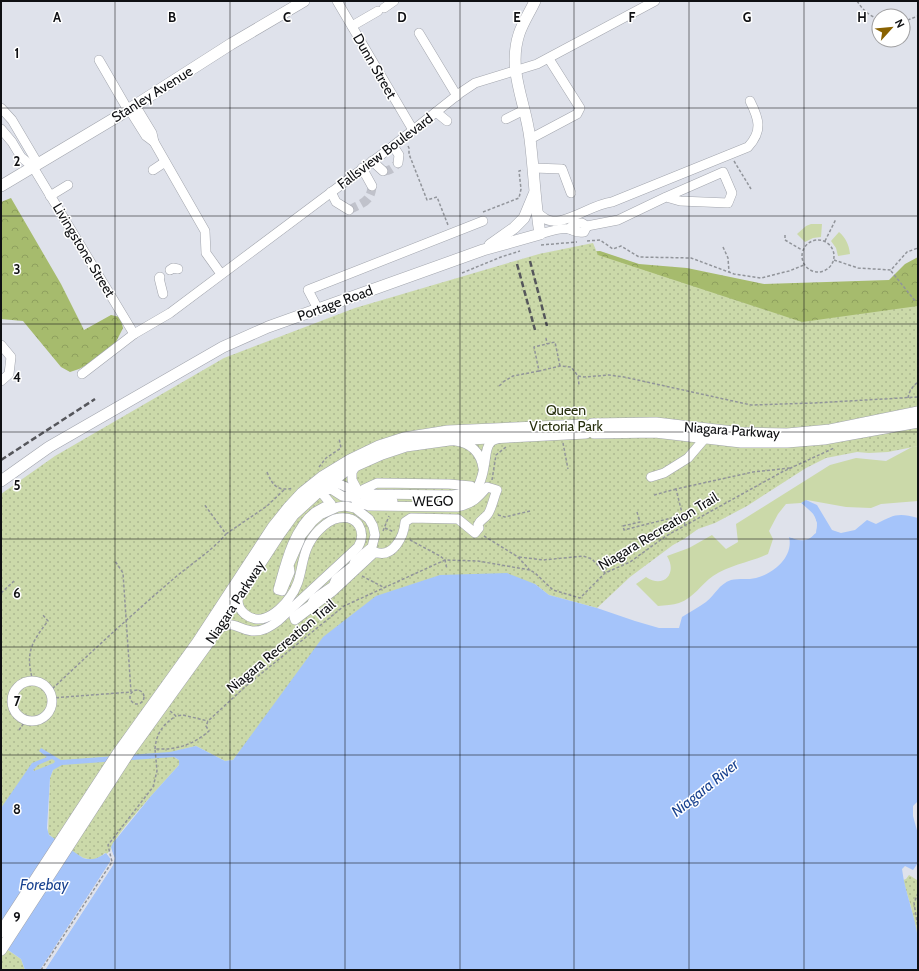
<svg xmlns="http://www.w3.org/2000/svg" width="919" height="971" font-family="Cabin,sans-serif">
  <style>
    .green { fill: #cbd9a9 }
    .forest { fill: url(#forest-crowns) }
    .park { fill: url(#park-dots) }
    .water { fill: #a5c4fa; fill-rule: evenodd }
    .pier { fill: #dfe2eb }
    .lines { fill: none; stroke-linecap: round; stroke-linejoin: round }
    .minor-tunnel { stroke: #c0c2cb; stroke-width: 9; stroke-dasharray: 9 4.5; stroke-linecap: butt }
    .minor-casing { stroke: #a2a5ad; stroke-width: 10 }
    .major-casing { stroke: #a2a5ad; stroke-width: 12 }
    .path { stroke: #91949a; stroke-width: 1.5; stroke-dasharray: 3 2; stroke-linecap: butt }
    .minor { stroke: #fff; stroke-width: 9 }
    .major { stroke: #fff; stroke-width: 11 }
    .rail { stroke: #55565b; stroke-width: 2.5; stroke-dasharray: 6 3; stroke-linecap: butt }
    .grid { fill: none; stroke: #0f1013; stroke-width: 1; stroke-opacity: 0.55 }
    .labels { text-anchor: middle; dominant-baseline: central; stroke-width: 3; stroke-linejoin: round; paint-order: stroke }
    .street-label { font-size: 14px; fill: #0f1013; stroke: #fff }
    .park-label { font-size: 14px; fill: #272f0d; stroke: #fff }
    .water-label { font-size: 15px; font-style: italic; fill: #1a4390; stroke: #fff }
    .grid-label { font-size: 13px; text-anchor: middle; font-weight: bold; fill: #0f1013; stroke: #fff; stroke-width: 3; stroke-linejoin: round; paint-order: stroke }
  </style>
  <defs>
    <pattern id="forest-crowns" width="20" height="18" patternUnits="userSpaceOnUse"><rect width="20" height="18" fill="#a6bb6d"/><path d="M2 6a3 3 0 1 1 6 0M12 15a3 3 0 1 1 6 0" fill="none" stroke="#8ea05e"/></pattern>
    <pattern id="park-dots" width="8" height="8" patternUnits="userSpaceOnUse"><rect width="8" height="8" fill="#cbd9a9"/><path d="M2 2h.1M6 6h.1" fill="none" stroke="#adb991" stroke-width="1.8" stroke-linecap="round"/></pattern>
  </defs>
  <rect width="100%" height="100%" fill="#dfe2eb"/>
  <!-- green -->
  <g class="green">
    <path d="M811,224H822L821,237L813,238L805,242L797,234L806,226Z"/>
    <path d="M839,232C846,238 849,245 850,254L838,256L836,248L831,241Z"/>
    <path d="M918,446V501L881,504L871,508L846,507L807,500L801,503L786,504L778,514L769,531L773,539L768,554C751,562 729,565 713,576C701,584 694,598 679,603C673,605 665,605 658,606L636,584L646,577C663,589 678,574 667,556L689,548L712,535L726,549L738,542L736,524L830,465L856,458L886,461L912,447Z"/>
  </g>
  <!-- forest -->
  <g class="forest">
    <path d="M11,198L61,284L84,330L111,315L120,317L123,328L111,352L79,369L70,372L61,367L23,321L1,319V202Z"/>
    <path d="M600,251L639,264L687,268L764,284L889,280L905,264L918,257V372L539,254Z"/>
  </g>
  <!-- park -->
  <g class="park">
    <path d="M593,243L598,255L802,322L918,306V446L888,452L869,453L857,452L826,458L806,468L747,506L715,523L698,529L684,539L673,545L630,577L597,608L549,595L535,584L239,752L233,760L225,761L196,746L176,751L174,757L179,760V765C169,777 110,839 111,850L107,854L105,853C100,857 95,861 88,859C79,858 53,840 48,833L50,778L53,770L34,771L33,770L1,808V494L55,456L224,358L355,308L539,254Z"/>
    <path d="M909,875L917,880L918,879V938L911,907L903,880L906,879Z"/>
    <path d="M1,945L21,959L25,970H1Z"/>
  </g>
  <!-- water -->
  <path class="water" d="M806,500L817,505L832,530L841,533L855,530L867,520L876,524C893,515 898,512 918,518V801L913,806V816L918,834V863L913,870L905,866L902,869C905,893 915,915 918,939C919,949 918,960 918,970H45L113,865L114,858L111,847L113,843L151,796L179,765V760L174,757L62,765L53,770L50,778L47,828L49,835L83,858C93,861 98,858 106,853L110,858V862L40,970H25L21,959L1,945V808L32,763L47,757L39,751L41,748L61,760L170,752L196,746L225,761L233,760L323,637L376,596L440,575L507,573L535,584L549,595L597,608L635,621L659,628H679L682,617C690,612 699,607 706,602C715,595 719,584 731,580C739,578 748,580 756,578C773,574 794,557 789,537C795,539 801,542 808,539C818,535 819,522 813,514C810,510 805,507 801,503ZM52,759L55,761L54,763L34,771L33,770L38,765Z"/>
  <!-- pier -->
  <g class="pier">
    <path d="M801,503L813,514L817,523L816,533L808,539L800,540L789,537L787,535L800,538L807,537L814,532L815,523L812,516L799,504Z"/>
    <path d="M111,850L115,858L113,865L45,970H43L108,868L42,970H40L110,862V858L107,854L109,852L112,857L109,852Z"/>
  </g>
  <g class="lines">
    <!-- minor-tunnel -->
    <g class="minor-tunnel">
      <path d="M383,171C390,171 393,168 398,163"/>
      <path d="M349,210C362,203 371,202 372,186"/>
    </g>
    <defs>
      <g id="minor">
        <path d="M337,1L413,130"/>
        <path d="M384,8L394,1"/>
        <path d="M352,26L378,11"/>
        <path d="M419,33L457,96"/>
        <path d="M99,60L128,110"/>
        <path d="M1,108L12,120L38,164"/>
        <path d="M129,109L146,136L154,142L152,133L135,105"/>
        <path d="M436,112L447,121"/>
        <path d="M506,119L524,110"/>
        <path d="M1,129L12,142L21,157L33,167L134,334"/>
        <path d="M530,139L577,114L580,108L549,59"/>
        <path d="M154,142L205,231L206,253L221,274"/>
        <path d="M393,146L399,155L398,163"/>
        <path d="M372,161L383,171"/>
        <path d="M362,168L372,186"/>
        <path d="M533,168L562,169L571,193"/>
        <path d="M153,170L165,162"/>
        <path d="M331,192L336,202L349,210"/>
        <path d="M50,196L68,185"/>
        <path d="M537,212C541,216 546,221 553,221C568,223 593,204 612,202L748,147C763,131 759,119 750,101"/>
        <path d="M569,229L574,224L582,223L587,226L618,220L666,197L723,172L732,193L728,203L680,201L666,197"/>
        <path d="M540,234C547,232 562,227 569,229C576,231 574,233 584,232L587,226"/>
        <path d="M170,270L173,268L178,269"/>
        <path d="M160,277L159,278L163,294"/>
        <path d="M318,309L308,290L483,221"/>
        <path d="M1,345L11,357L9,374L1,381"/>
        <path d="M82,374L134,334L170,313L393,146L460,93L475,83L537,64L655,1"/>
        <path d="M456,441C471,443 481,453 483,468"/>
        <path d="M357,464L352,472V480L359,493L373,500L393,501"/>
        <path d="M651,477L664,473L688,458L706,437"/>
        <path d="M327,482C338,482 348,487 357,493"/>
        <path d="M377,483L449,484L471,486L460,494L452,495L373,494L364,489Z"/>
        <path d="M487,487L497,490C494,496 491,512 487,515C484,519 480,520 478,525L479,528L475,533L458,519L411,518L405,522C404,536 393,559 375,552L332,592L295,620L294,617L311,605L314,599L333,586L336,579L353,566L355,561L372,547L375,535L373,526L369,519L355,508L345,506L338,507L320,515L313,521L301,536L300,540L289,565L290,572L282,591L278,590C285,565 293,529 315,512C320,509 326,506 331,504L321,492L331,489L342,496L349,497L350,494L358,502L369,506L457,507C472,504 478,498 487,487Z"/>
        <path d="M444,502C475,501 481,489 485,461C486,456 486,448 490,443C492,440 497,439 501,438"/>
        <path d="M216,631C234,618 235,629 252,631C262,632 270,627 278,621L358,547C367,532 358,515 339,518C331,519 324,525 319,530C297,552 306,577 290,597C285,605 274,615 265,618C251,623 234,610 239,595"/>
        <circle cx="32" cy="701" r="20"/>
      </g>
      <g id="major">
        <path d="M1,186L120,115L231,44L304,1"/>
        <path d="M490,245L514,228L524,218L534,194"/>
        <path d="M592,424L656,423L742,433L787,434L830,430L918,412"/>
        <path d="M594,433L655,432L741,442H787L824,439L918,422"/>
        <path d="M1,481L49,447L223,347L268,327L483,250L540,234C535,203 534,171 530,139C526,103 507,71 519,34C523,22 530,12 535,1"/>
        <path d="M1,932L118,753L197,643L273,527L289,507L302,493L322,477L350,460L379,446L404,438L448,431L584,425"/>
        <path d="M1,950L130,751L208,643L280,533L293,515L317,493L344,472L355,466L382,454L406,446L449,440L586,433"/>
      </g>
    </defs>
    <!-- minor casing -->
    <use href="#minor" class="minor-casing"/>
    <!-- major casing -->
    <use href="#major" class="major-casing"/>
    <!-- path -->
    <g class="path">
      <path d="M857,1C863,10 869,16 879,19"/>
      <path d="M903,22L918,16"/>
      <path d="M903,22L905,29"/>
      <path d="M408,146L409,148V154L427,200L437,197L448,225"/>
      <path d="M734,161L751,189"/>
      <path d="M483,212L519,198L521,189L519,171L523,170"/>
      <path d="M785,235V240L802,250"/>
      <circle cx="818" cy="256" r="16"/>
      <path d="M587,241L600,240L613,249L621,246L639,257L691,258L734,274L761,278L789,271L804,265"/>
      <path d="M825,241L836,219"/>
      <path d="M541,245L577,242"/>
      <path d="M723,247L728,258L729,272"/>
      <path d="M834,260L858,268L891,270L907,252L918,248"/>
      <path d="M891,271L916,302"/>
      <path d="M462,273L501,257L520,251"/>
      <path d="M546,338L547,344"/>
      <path d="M560,366L555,342L534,347L539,371L560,366L571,367L578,376L579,385"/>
      <path d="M578,376L584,377L609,375L624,377L751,405L814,403L918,397"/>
      <path d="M503,382L513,376L539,371"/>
      <path d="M499,386L503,383"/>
      <path d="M908,398C909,391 913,386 918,382"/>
      <path d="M563,443L568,469"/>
      <path d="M319,467L326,458L341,448L339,438"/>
      <path d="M267,472C272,485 278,492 293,488"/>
      <path d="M492,480L496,455L506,447"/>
      <path d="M654,495L676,489"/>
      <path d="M637,512L640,522L623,526L624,530L683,515"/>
      <path d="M498,515L505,517L530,511"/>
      <path d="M685,525L676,489L753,472L790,468"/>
      <path d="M385,528L394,532"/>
      <path d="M383,531L389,516"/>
      <path d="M226,534L267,506L285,489"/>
      <path d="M484,536L518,557L529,569"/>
      <path d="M410,540L440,556L445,560L447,569"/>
      <path d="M519,557L543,560L583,556L592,559L605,573"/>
      <path d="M604,562L607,572"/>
      <path d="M362,576L383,587"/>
      <path d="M1,593L14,581"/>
      <path d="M33,681C25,653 31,643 48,621L42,614"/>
      <circle cx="137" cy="697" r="7"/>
      <path d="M49,692C89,654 129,617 171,581C189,565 211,552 226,534L204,504"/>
      <path d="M51,698L131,692L123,573L115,561"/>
      <path d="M170,711L176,716L183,715L208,721"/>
      <path d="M19,730L26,720"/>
      <path d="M155,749C156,734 163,724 176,716"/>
      <path d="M918,893L914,903L918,928"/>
      <path d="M41,970L112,862L108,845L153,787L157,771L155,749C176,750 193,745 209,731L206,726L208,721L246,686L344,606L445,560L478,561L530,570L535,573L553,590L580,598L605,573L630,562L666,536L782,472L834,448"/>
    </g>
    <!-- minor -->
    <use href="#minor" class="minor"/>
    <!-- major -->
    <use href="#major" class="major"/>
    <!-- rail -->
    <g class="rail">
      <path d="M530,261L547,326"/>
      <path d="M517,264L535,330"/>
      <path d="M1,460L95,399"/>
    </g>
  </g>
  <!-- grid -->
  <path class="grid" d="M115,1V970M230,1V970M345,1V970M460,1V970M574,1V970M689,1V970M804,1V970M1,108H918M1,216H918M1,324H918M1,432H918M1,539H918M1,647H918M1,755H918M1,863H918"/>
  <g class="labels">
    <!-- street labels -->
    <g class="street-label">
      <text transform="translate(375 66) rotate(60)">Dunn Street</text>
      <text transform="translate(152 94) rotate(-32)">Stanley Avenue</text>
      <text transform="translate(385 151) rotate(-37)">Fallsview Boulevard</text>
      <text transform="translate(84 250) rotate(59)">Livingstone Street</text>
      <text transform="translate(335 303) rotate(-20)">Portage Road</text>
      <text transform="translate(732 430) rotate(4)">Niagara Parkway</text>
      <text transform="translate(433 501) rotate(-1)">WEGO</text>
      <text transform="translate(658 531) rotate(-31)">Niagara Recreation Trail</text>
      <text transform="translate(235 602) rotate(-57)">Niagara Parkway</text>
      <text transform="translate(281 646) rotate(-40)">Niagara Recreation Trail</text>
    </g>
    <!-- park labels -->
    <g class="park-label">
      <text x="566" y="410">Queen<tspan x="566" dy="16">Victoria Park</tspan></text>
    </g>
    <!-- water labels -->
    <g class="water-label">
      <text transform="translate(705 788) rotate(-39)">Niagara River</text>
      <text x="44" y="885">Forebay</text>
    </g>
  </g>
  <g class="grid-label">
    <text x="57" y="22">A</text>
    <text x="172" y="22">B</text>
    <text x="287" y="22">C</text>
    <text x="402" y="22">D</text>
    <text x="517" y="22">E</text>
    <text x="632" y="22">F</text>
    <text x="747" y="22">G</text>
    <text x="862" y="22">H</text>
    <text x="17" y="58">1</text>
    <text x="17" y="166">2</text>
    <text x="17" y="274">3</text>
    <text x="17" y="382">4</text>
    <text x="17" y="490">5</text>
    <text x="17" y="598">6</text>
    <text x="17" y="706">7</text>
    <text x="17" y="814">8</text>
    <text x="17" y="922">9</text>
  </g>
  <!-- border -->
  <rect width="919" height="971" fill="none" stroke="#0f1013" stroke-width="4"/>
  <!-- north arrow -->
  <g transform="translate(891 28) rotate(63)"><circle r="19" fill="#ffffff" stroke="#9f9fa1"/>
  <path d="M0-3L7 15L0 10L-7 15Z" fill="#896200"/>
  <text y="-6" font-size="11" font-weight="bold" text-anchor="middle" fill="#0f1013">N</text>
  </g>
</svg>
